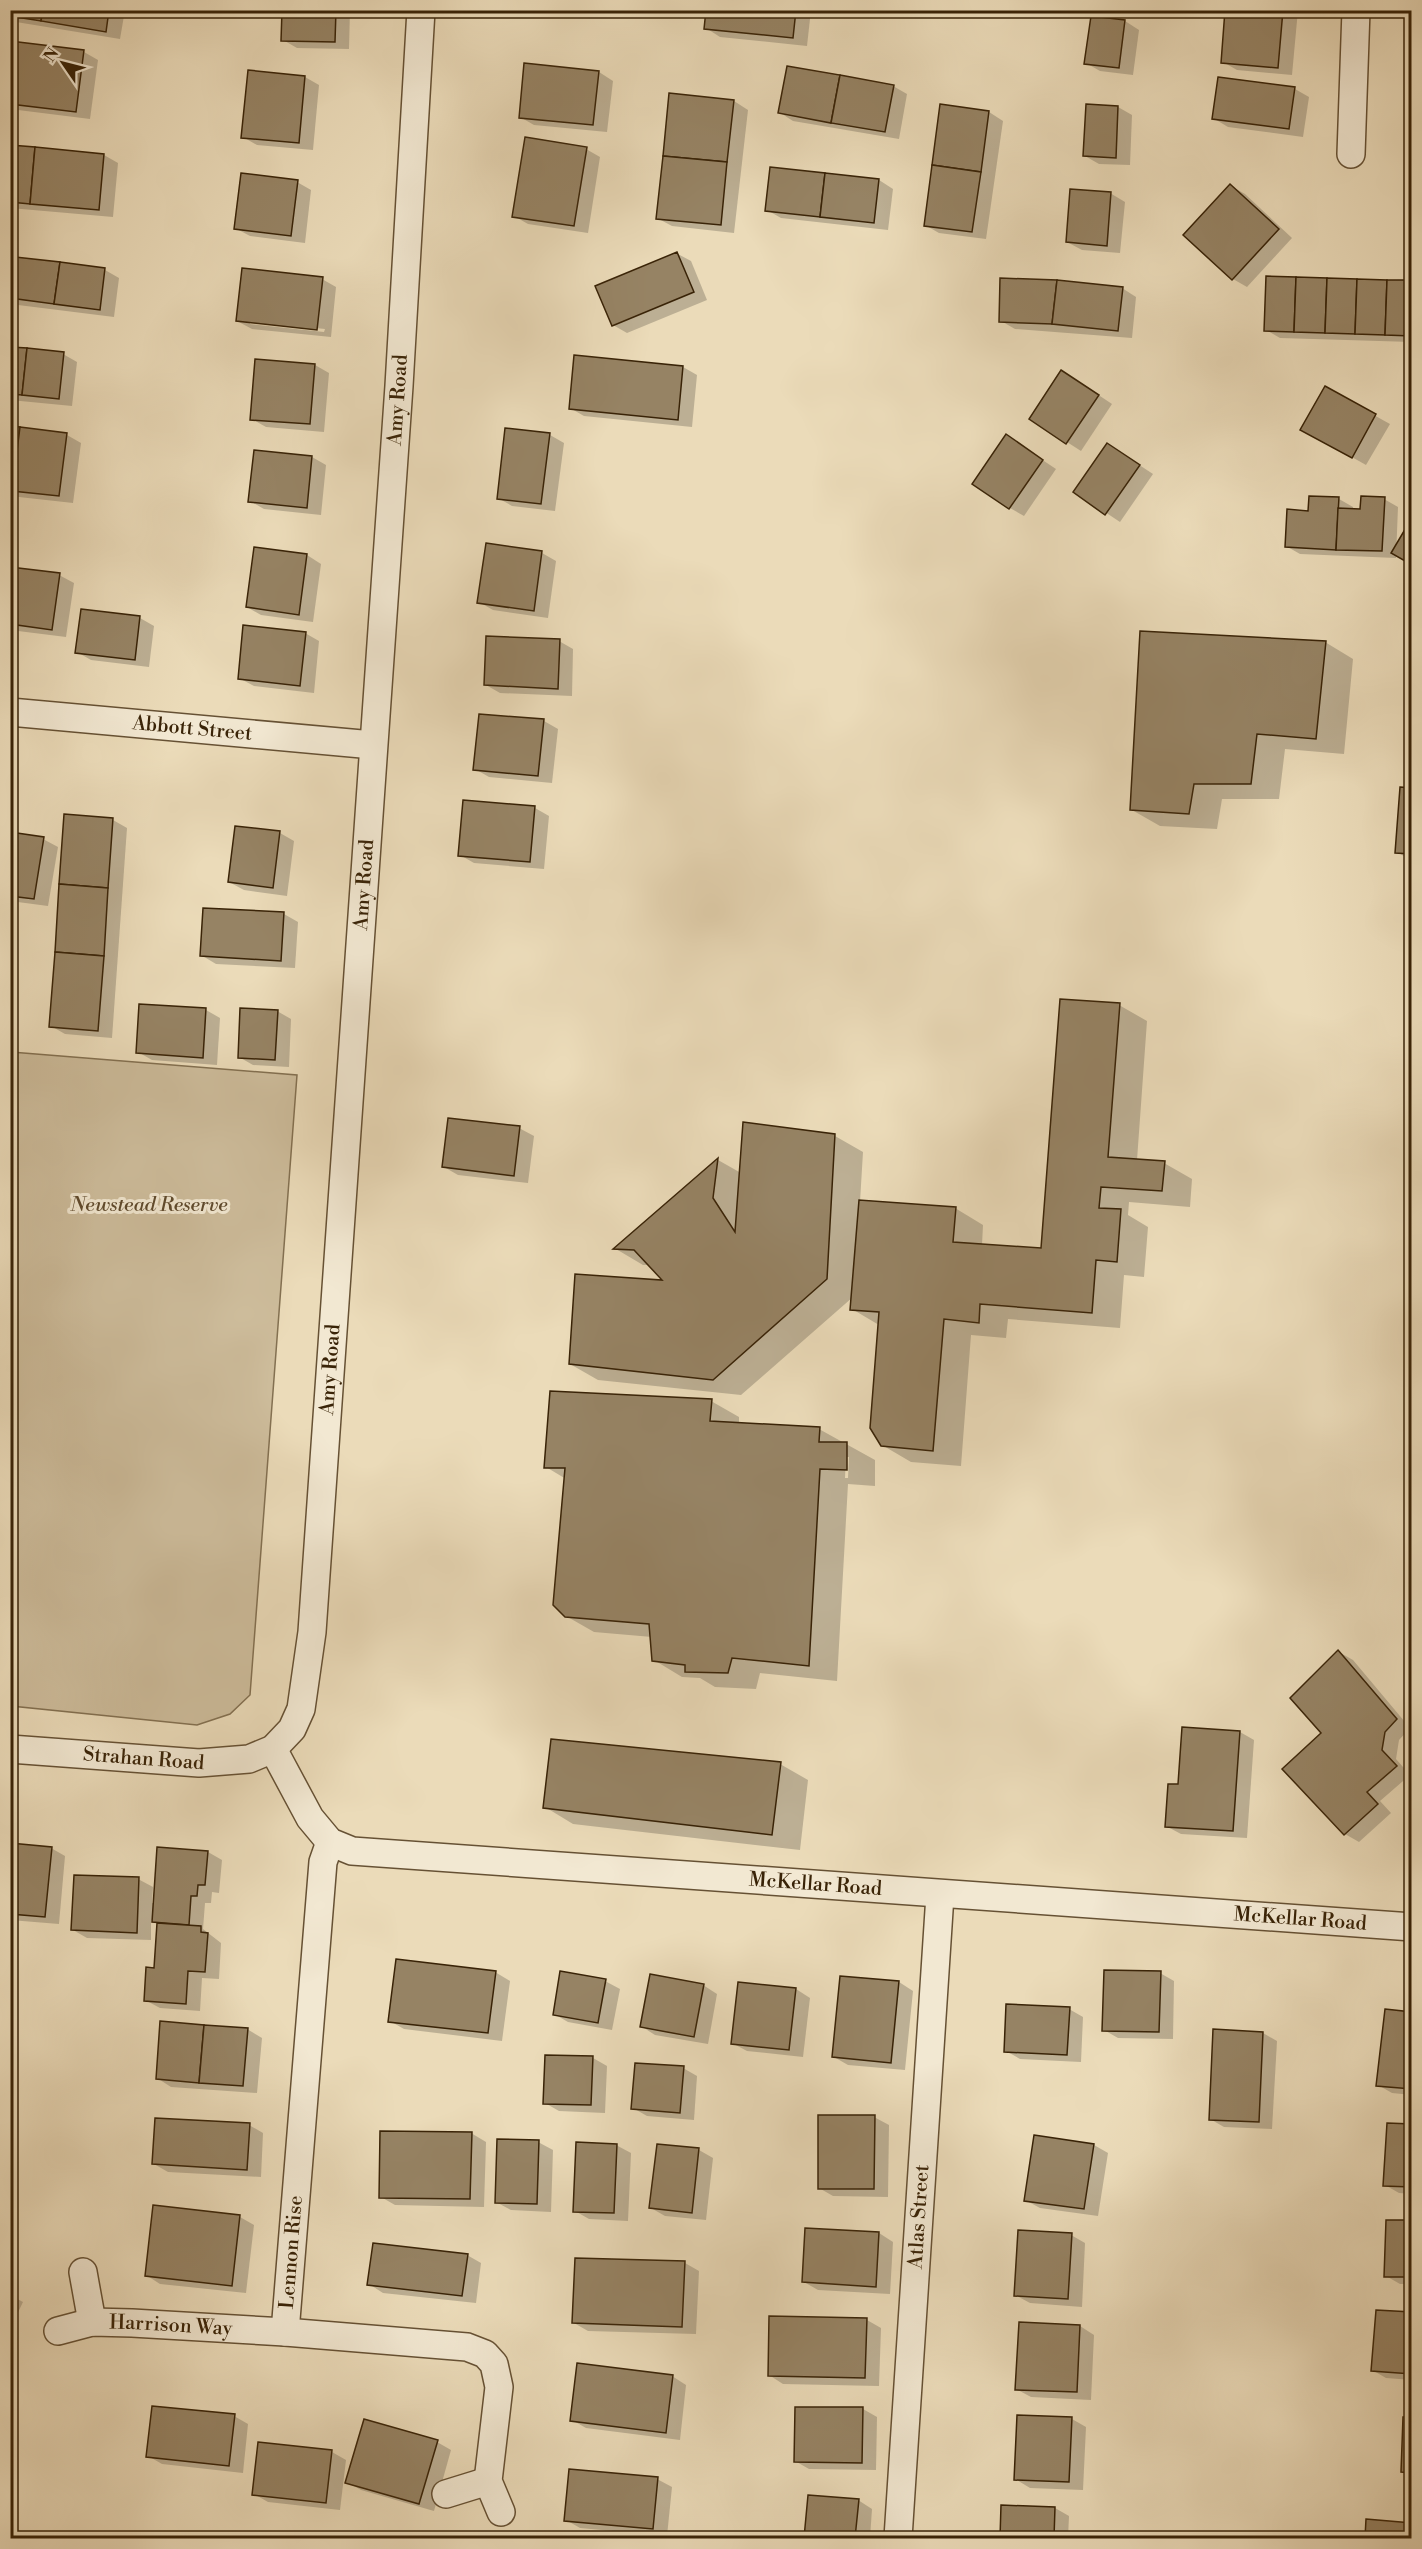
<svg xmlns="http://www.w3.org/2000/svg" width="1422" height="2549" font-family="'Libre Bodoni',serif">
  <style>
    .green { fill: #cdbc9b; stroke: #837051; stroke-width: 1.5 }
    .shadow { fill: #0003; fill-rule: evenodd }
    .building { fill: #968364; stroke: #392307; stroke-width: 1.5 }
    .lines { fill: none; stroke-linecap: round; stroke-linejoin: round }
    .minor-casing { stroke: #665134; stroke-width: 30 }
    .minor { stroke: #f2e8d2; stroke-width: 27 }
    .labels { text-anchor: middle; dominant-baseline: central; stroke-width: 6; stroke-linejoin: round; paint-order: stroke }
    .street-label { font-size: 20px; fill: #392307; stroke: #f2e8d2 }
    .park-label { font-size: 20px; font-style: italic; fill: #5e492c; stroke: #f2e8d2 }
  </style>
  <rect width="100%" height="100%" fill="#ebdbb9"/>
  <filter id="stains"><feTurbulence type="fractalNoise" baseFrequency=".00333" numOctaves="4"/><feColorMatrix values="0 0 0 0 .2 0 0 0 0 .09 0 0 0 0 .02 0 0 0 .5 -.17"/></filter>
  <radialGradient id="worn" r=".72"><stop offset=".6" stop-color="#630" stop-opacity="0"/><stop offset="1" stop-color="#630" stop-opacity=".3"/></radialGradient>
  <!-- green -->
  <path class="green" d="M11,1052L297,1075L250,1695L230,1714L197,1725L11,1706Z"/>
  <!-- shadow -->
  <g class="shadow">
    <path d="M10,10H125L120,39L10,21Z"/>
    <path d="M284,10H350L349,49L297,48L283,40Z"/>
    <path d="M707,10H811L807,46L720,37L706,28Z"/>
    <path d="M1227,10H1298L1292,75L1237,70L1223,62Z"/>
    <path d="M1125,21L1139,30L1133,75L1100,71L1086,63Z"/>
    <path d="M10,42L84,52L98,60L90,119L10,109Z"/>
    <path d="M599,72L613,81L607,132L534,125L520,117Z"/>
    <path d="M305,77L319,85L313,150L257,145L243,137Z"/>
    <path d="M893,86L907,94L899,139L793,121L779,112Z"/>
    <path d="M1295,89L1309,97L1303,137L1228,127L1213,118Z"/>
    <path d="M734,101L748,110L734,233L672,226L657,218Z"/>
    <path d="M941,106L989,112L1003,121L986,239L939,233L925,225Z"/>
    <path d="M1118,107L1132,115L1130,165L1099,164L1085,156Z"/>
    <path d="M10,146L104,155L118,163L113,217L10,208Z"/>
    <path d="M586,149L600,157L588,233L528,224L514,216Z"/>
    <path d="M879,180L893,189L888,230L781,218L767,210Z"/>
    <path d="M297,182L311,190L305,243L250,236L235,228Z"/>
    <path d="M1231,186L1245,194L1292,238L1247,287L1233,279L1186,235Z"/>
    <path d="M1110,193L1125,202L1120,253L1082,250L1067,242Z"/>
    <path d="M676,253L691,261L707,300L627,333L613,325Z"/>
    <path d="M10,258L105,270L119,278L114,317L10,304Z"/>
    <path d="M322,279L336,287L331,337L252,329L237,321ZM250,321L325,329L324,332L250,324Z"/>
    <path d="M1412,282V342L1280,338L1266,330Z"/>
    <path d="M1122,288L1136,297L1132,338L1015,329L1001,321Z"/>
    <path d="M10,348L63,354L77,362L72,406L10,400Z"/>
    <path d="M315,365L329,373L324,432L266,427L252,419Z"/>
    <path d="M683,367L697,375L692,427L584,416L570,408Z"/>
    <path d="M1076,380L1112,404L1081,451L1031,419Z"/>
    <path d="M1325,388L1390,424L1366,465L1302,429Z"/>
    <path d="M10,428L67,435L81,443L73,503L10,496Z"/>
    <path d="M550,435L564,443L555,511L512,506L498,498Z"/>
    <path d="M1020,445L1056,469L1024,516L1010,508Z"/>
    <path d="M1121,453L1153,474L1120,522L1075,492Z"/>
    <path d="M312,457L326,465L321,515L264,509L250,501Z"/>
    <path d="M1339,499L1353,507V510L1362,511L1384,499L1398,507L1396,558L1300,554L1286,546L1310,512Z"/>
    <path d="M487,545L542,553L556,561L548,618L493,610L479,602Z"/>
    <path d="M255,549L307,555L321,564L313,622L261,615L247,607Z"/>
    <path d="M10,568L59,575L74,583L66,637L10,630Z"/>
    <path d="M140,618L154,626L149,667L91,660L77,652Z"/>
    <path d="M305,633L319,641L314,693L254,686L239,678Z"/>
    <path d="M559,641L573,649L572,696L500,693L486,685Z"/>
    <path d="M1325,642L1353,659L1344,754L1285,749L1279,799H1222L1217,829L1160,826L1132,810Z"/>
    <path d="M544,721L558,729L552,783L489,777L475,769Z"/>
    <path d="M1412,789V861L1397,852Z"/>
    <path d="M535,808L549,816L544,869L474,863L460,855Z"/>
    <path d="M65,816L113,820L127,828L112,1038L65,1034L51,1026Z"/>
    <path d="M280,833L294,841L287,896L244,890L229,882Z"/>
    <path d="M10,834L43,839L58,847L48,906L10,901Z"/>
    <path d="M284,914L298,922L295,968L216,964L201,955Z"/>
    <path d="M1119,1005L1147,1021L1137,1160L1164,1163L1192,1179L1190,1207L1129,1202L1128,1215L1148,1227L1144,1277L1124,1275L1120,1328L1008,1319L1006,1338L971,1335L961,1466L911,1462L882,1445L879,1325L852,1309L853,1297L741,1395L598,1380L570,1364L666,1282L650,1265H643L616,1249L718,1160L741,1173L744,1124L835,1136L863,1152L860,1202L955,1208L983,1225L982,1245L1042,1250Z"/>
    <path d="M206,1010L220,1018L217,1065L152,1060L138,1052Z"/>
    <path d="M277,1011L291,1019L289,1067L253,1065L239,1057Z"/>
    <path d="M519,1128L534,1136L528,1183L458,1175L444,1167Z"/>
    <path d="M711,1401L739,1417V1424L819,1429L875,1460V1486L848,1484L837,1681L760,1673L756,1689L715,1687L700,1678L682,1677L654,1660L652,1637L594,1632L566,1616V1479L546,1467ZM846,1457H849L848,1478H845Z"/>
    <path d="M1339,1652L1353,1660L1410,1728L1399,1740L1396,1759L1410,1775L1380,1801L1391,1813L1359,1842L1345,1834L1284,1769L1324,1733Z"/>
    <path d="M1240,1732L1254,1740L1247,1838L1181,1834L1166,1826L1179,1786Z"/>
    <path d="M780,1764L808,1780L800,1850L573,1824L545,1807Z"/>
    <path d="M10,1844L51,1848L65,1856L59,1924L10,1920Z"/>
    <path d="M208,1852L222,1860L219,1893L212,1892L211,1903H205L203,1929L221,1943L219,1979L202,1978L200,2011L160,2008L145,2000L155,1970L159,1924L151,1920V1940L87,1938L73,1930L138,1879L153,1887L152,1903H155Z"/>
    <path d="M495,1972L510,1981L502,2041L404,2029L390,2021Z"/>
    <path d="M1160,1973L1174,1981L1173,2039L1118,2038L1104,2030Z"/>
    <path d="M841,1977L899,1982L913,1991L905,2070L848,2065L834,2057Z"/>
    <path d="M605,1981L620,1989L612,2030L568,2022L554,2014Z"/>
    <path d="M703,1985L717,1994L708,2044L655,2035L641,2026Z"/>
    <path d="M796,1989L810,1998L803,2057L747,2051L732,2043Z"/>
    <path d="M1069,2009L1083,2017L1081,2062L1020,2059L1006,2051Z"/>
    <path d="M1412,2013V2095L1392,2093L1378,2085Z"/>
    <path d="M247,2029L262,2038L257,2093L171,2087L157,2078Z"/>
    <path d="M1263,2033L1277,2041L1272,2129L1224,2127L1210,2119Z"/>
    <path d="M546,2056L593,2058L607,2066L605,2113L559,2111L545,2103Z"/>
    <path d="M683,2068L697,2076L694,2120L647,2116L633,2108Z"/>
    <path d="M874,2117L889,2125L888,2197L833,2196L819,2188Z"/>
    <path d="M249,2125L263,2133L261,2177L168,2172L154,2164Z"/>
    <path d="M1412,2126V2194L1399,2193L1385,2185Z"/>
    <path d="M471,2133L486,2142L484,2207L395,2205L381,2197Z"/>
    <path d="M538,2142L553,2150L551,2212L511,2210L496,2202Z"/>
    <path d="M616,2145L631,2153L628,2221L589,2219L575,2211Z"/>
    <path d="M1094,2145L1108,2153L1098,2216L1040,2208L1025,2200Z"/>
    <path d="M699,2150L713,2158L706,2220L665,2216L651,2208Z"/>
    <path d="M240,2217L254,2225L246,2293L160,2284L146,2275Z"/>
    <path d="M1412,2222V2284H1400L1386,2276Z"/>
    <path d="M879,2233L893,2242L890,2294L818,2290L804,2282Z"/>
    <path d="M1071,2235L1085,2243L1082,2307L1030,2303L1015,2295Z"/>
    <path d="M467,2255L481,2263L476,2303L383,2293L369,2284Z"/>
    <path d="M685,2263L699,2271L696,2334L588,2331L574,2323Z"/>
    <path d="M10,2295L23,2302L10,2329Z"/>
    <path d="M1412,2314V2380L1386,2378L1372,2370Z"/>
    <path d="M867,2320L881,2328L879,2386L783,2384L769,2375Z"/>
    <path d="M1080,2326L1094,2335L1091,2400L1031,2397L1016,2389Z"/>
    <path d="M672,2376L686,2385L680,2440L586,2428L572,2420Z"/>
    <path d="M863,2409L877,2417L876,2470L809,2469L795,2461Z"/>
    <path d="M234,2416L248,2424L243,2473L162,2464L148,2456Z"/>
    <path d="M1018,2416L1072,2419L1086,2427L1083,2490L1030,2488L1015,2479Z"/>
    <path d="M437,2442L451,2450L434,2511L361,2490L347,2482Z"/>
    <path d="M332,2452L346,2460L340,2510L268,2502L254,2494Z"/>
    <path d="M657,2479L672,2487L667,2536L580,2528L566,2520Z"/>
    <path d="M809,2497L858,2500L872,2509L870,2538H806Z"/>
    <path d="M1003,2507L1055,2508L1069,2516L1068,2538H1002Z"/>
    <path d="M1368,2520L1412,2524V2538H1366Z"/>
  </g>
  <!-- building -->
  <g class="building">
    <path d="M10,10H43L41,21L10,16Z"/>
    <path d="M43,10H109L106,32L41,21Z"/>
    <path d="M282,10H336L335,42L281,41Z"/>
    <path d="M706,10H796L793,38L704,29Z"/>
    <path d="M1225,10H1283L1278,68L1221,63Z"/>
    <path d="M1091,16L1125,20L1119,68L1084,64Z"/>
    <path d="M10,41L84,50L76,112L10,104Z"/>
    <path d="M524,63L599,71L593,125L519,118Z"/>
    <path d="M787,66L840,75L831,123L778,113Z"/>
    <path d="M248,70L305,76L299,143L241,138Z"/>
    <path d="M840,75L894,85L885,132L831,123Z"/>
    <path d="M1218,77L1295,87L1289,129L1212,119Z"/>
    <path d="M669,93L734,100L727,162L663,156Z"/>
    <path d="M940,104L989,111L981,172L932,165Z"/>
    <path d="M1086,104L1118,106L1116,158L1083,156Z"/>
    <path d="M525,137L587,147L574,226L512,217Z"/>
    <path d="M10,145L35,147L30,204L10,202Z"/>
    <path d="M35,147L104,154L99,210L30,204Z"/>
    <path d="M663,156L727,162L721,225L656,219Z"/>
    <path d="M932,165L981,172L972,232L924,226Z"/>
    <path d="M770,167L825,173L820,217L765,211Z"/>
    <path d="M241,173L298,180L291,236L234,229Z"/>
    <path d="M825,173L879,179L874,223L820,217Z"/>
    <path d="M1230,184L1279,229L1232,280L1183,235Z"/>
    <path d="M1070,189L1111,192L1107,246L1066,242Z"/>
    <path d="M677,252L694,292L612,326L595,286Z"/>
    <path d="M10,256L15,257L10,289Z"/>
    <path d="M15,257L60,262L54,304L10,298Z"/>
    <path d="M60,262L105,268L100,310L54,304Z"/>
    <path d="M242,268L323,277L317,330L236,321Z"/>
    <path d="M1266,276L1296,277L1294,332L1264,331Z"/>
    <path d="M1296,277L1327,278L1325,333L1294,332Z"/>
    <path d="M1000,278L1057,280L1052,324L999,322Z"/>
    <path d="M1327,278L1357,279L1355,334L1325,333Z"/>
    <path d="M1357,279L1387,280L1385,335L1355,334Z"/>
    <path d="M1057,280L1123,287L1118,331L1052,324Z"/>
    <path d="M1387,280H1412V336L1385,335Z"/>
    <path d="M10,347L27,348L22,395L10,394Z"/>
    <path d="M27,348L64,352L59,399L22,395Z"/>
    <path d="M574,355L683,366L678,420L569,409Z"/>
    <path d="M255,359L315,364L310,424L250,420Z"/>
    <path d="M1061,370L1099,395L1066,444L1029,419Z"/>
    <path d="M1325,386L1376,414L1352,458L1300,430Z"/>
    <path d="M10,426L20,427L12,491L10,490Z"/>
    <path d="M20,427L67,433L59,496L12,491Z"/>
    <path d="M505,428L550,433L541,504L497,499Z"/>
    <path d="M1006,434L1043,460L1009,509L972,484Z"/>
    <path d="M1107,443L1140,465L1105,515L1073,492Z"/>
    <path d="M254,450L312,456L307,508L248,502Z"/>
    <path d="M1309,496L1339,497L1336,550L1285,547L1287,509L1308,511Z"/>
    <path d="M1361,496L1385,497L1382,551L1336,550L1338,508L1360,509Z"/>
    <path d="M1407,526L1412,528V565L1391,553Z"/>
    <path d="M486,543L542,551L534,611L477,603Z"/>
    <path d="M254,547L307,554L299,615L246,607Z"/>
    <path d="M10,567L60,573L52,630L10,624Z"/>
    <path d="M81,609L140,616L135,660L75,653Z"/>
    <path d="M243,625L306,632L300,686L238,679Z"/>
    <path d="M1140,631L1326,641L1316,739L1257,734L1251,784H1194L1189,814L1130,810Z"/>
    <path d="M486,636L560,639L558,689L484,685Z"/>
    <path d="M479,714L544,719L538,776L473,770Z"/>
    <path d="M1400,787L1412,788V854L1395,853Z"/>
    <path d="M463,800L535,806L530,862L458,856Z"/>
    <path d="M64,814L113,818L108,888L59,884Z"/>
    <path d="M235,826L280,831L273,888L228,882Z"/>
    <path d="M10,832L44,837L34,899L10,896Z"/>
    <path d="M59,884L108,888L104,956L55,952Z"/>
    <path d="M203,908L284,912L281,961L200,956Z"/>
    <path d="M55,952L104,956L98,1031L49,1027Z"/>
    <path d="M1060,999L1120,1003L1108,1157L1165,1161L1162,1191L1101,1187L1099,1208L1121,1209L1117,1262L1096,1260L1092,1313L980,1304L979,1323L944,1319L933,1451L881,1446L870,1428L879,1312L850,1310L859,1200L956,1207L953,1242L1041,1248Z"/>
    <path d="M139,1004L206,1008L203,1058L136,1053Z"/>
    <path d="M240,1008L278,1010L275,1060L238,1058Z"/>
    <path d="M448,1118L520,1126L514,1176L442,1167Z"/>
    <path d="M743,1122L835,1134L827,1279L713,1380L569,1364L575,1274L662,1280L634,1250L613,1249L718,1158L713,1198L735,1232Z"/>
    <path d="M550,1391L712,1399L710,1421L820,1427L819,1442H847V1470L820,1469L809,1666L732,1658L728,1673L685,1672V1665L652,1661L649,1624L565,1617L553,1605L565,1468H544Z"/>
    <path d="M1338,1650L1397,1719L1385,1732L1382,1750L1397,1766L1367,1792L1378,1804L1344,1835L1282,1769L1321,1733L1290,1698Z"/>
    <path d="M1182,1727L1240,1731L1233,1831L1165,1827L1168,1784H1178Z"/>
    <path d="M551,1739L781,1762L772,1835L543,1808Z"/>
    <path d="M10,1843L52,1847L45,1917L10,1914Z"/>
    <path d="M157,1847L208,1851L205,1885H198L197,1896H191L189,1925L152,1922Z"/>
    <path d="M74,1875L139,1877L137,1933L71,1930Z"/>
    <path d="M157,1923L201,1926V1932L208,1933L205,1972L188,1971L186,2004L144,2001L146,1967L154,1968Z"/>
    <path d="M396,1959L496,1971L488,2033L388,2022Z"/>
    <path d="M1104,1970L1161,1971L1159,2032L1102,2031Z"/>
    <path d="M560,1971L606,1979L598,2023L553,2015Z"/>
    <path d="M650,1974L704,1984L694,2037L640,2027Z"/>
    <path d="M840,1976L899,1981L891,2063L832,2057Z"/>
    <path d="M738,1982L796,1988L789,2050L731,2044Z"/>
    <path d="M1006,2004L1070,2007L1067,2055L1004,2052Z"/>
    <path d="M1385,2009L1412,2012V2089L1376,2086Z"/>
    <path d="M160,2021L204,2025L199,2083L156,2079Z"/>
    <path d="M204,2025L248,2028L243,2086L199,2083Z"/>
    <path d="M1213,2029L1263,2032L1259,2122L1209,2120Z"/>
    <path d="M545,2055L593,2056L591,2105L543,2104Z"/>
    <path d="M635,2063L684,2066L680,2113L631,2109Z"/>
    <path d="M818,2115H875L874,2189H818Z"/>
    <path d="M155,2118L250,2123L247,2170L152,2164Z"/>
    <path d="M1387,2123L1412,2124V2187L1383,2186Z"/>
    <path d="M380,2131L472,2132L470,2199L379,2198Z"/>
    <path d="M1034,2135L1094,2144L1084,2209L1024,2201Z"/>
    <path d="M497,2139L539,2140L537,2204L495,2203Z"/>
    <path d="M576,2142L617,2144L614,2213L573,2212Z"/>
    <path d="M657,2144L699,2148L692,2213L649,2208Z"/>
    <path d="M153,2205L240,2215L232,2286L145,2276Z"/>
    <path d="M1386,2220H1412V2277H1384Z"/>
    <path d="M805,2228L879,2232L876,2287L802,2282Z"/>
    <path d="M1018,2230L1072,2233L1068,2299L1014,2296Z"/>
    <path d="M373,2243L468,2254L462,2296L367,2285Z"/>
    <path d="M575,2258L685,2261L682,2327L572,2323Z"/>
    <path d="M1376,2310L1412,2312V2374L1371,2371Z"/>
    <path d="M769,2316L867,2318L865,2378L768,2376Z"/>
    <path d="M1019,2322L1080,2325L1077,2392L1015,2390Z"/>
    <path d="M577,2363L673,2375L666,2433L570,2421Z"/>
    <path d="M152,2406L235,2414L229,2466L146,2457Z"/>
    <path d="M795,2407H863L862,2463L794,2462Z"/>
    <path d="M1017,2415L1072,2417L1069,2482L1014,2480Z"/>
    <path d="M1403,2417H1412V2473L1401,2472Z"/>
    <path d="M364,2419L438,2440L419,2504L345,2483Z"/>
    <path d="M258,2442L332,2450L326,2503L252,2495Z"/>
    <path d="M569,2469L658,2477L653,2529L564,2521Z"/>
    <path d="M808,2495L859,2499L855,2538H804Z"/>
    <path d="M1001,2505L1055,2507L1054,2538H1000Z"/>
    <path d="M1366,2519L1412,2523V2538H1365Z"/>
  </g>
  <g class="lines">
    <defs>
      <g id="minor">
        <path d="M1351,154L1356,10"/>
        <path id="s1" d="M10,712L373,745"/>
        <path id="s2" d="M10,1749L199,1763L249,1759L273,1749L292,1729L301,1709L312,1632L399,386L421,10"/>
        <path id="s3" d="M273,1749L310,1818L330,1842L352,1851L1412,1927"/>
        <path d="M83,2272L92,2322"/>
        <path id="s4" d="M58,2331L92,2322L132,2323L285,2332L467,2347L485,2354L494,2364L499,2387L488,2481L501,2512"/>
        <path id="s5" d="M285,2332L323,1862L330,1842"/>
        <path d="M446,2494L488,2481"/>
        <path id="s6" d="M898,2538L940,1895"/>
      </g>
    </defs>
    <!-- minor casing -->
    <use href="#minor" class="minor-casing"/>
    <!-- minor -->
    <use href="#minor" class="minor"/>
  </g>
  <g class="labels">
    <!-- street labels -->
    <g class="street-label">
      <text stroke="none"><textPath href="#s2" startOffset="1628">Amy Road</textPath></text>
      <text stroke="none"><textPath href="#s1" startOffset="183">Abbott Street</textPath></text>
      <text stroke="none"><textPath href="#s2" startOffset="1142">Amy Road</textPath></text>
      <text stroke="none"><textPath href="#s2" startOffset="656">Amy Road</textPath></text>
      <text stroke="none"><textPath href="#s2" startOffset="134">Strahan Road</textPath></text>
      <text stroke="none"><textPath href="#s3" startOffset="598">McKellar Road</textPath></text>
      <text stroke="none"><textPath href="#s3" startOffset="1084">McKellar Road</textPath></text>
      <text stroke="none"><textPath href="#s6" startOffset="322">Atlas Street</textPath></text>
      <text stroke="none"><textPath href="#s5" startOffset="80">Lennon Rise</textPath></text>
      <text stroke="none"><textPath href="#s4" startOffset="114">Harrison Way</textPath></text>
    </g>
    <!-- park labels -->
    <g class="park-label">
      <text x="149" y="1205">Newstead Reserve</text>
    </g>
  </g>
  <!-- margin -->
  <rect width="1422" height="2549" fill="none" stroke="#ebdbb9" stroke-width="36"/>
  <rect x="12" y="12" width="1398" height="2525" fill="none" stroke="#392307" stroke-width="3"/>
  <rect x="18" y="18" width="1386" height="2513" fill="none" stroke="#392307" stroke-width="1.5"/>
  <!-- north arrow -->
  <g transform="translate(63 63) rotate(305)" stroke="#f2e8d2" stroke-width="4.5" paint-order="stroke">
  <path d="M0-4.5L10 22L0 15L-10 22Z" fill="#392307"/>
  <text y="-9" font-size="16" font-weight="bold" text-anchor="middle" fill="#392307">N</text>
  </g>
  <rect width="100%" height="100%" filter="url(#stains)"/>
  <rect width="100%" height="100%" fill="url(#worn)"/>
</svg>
